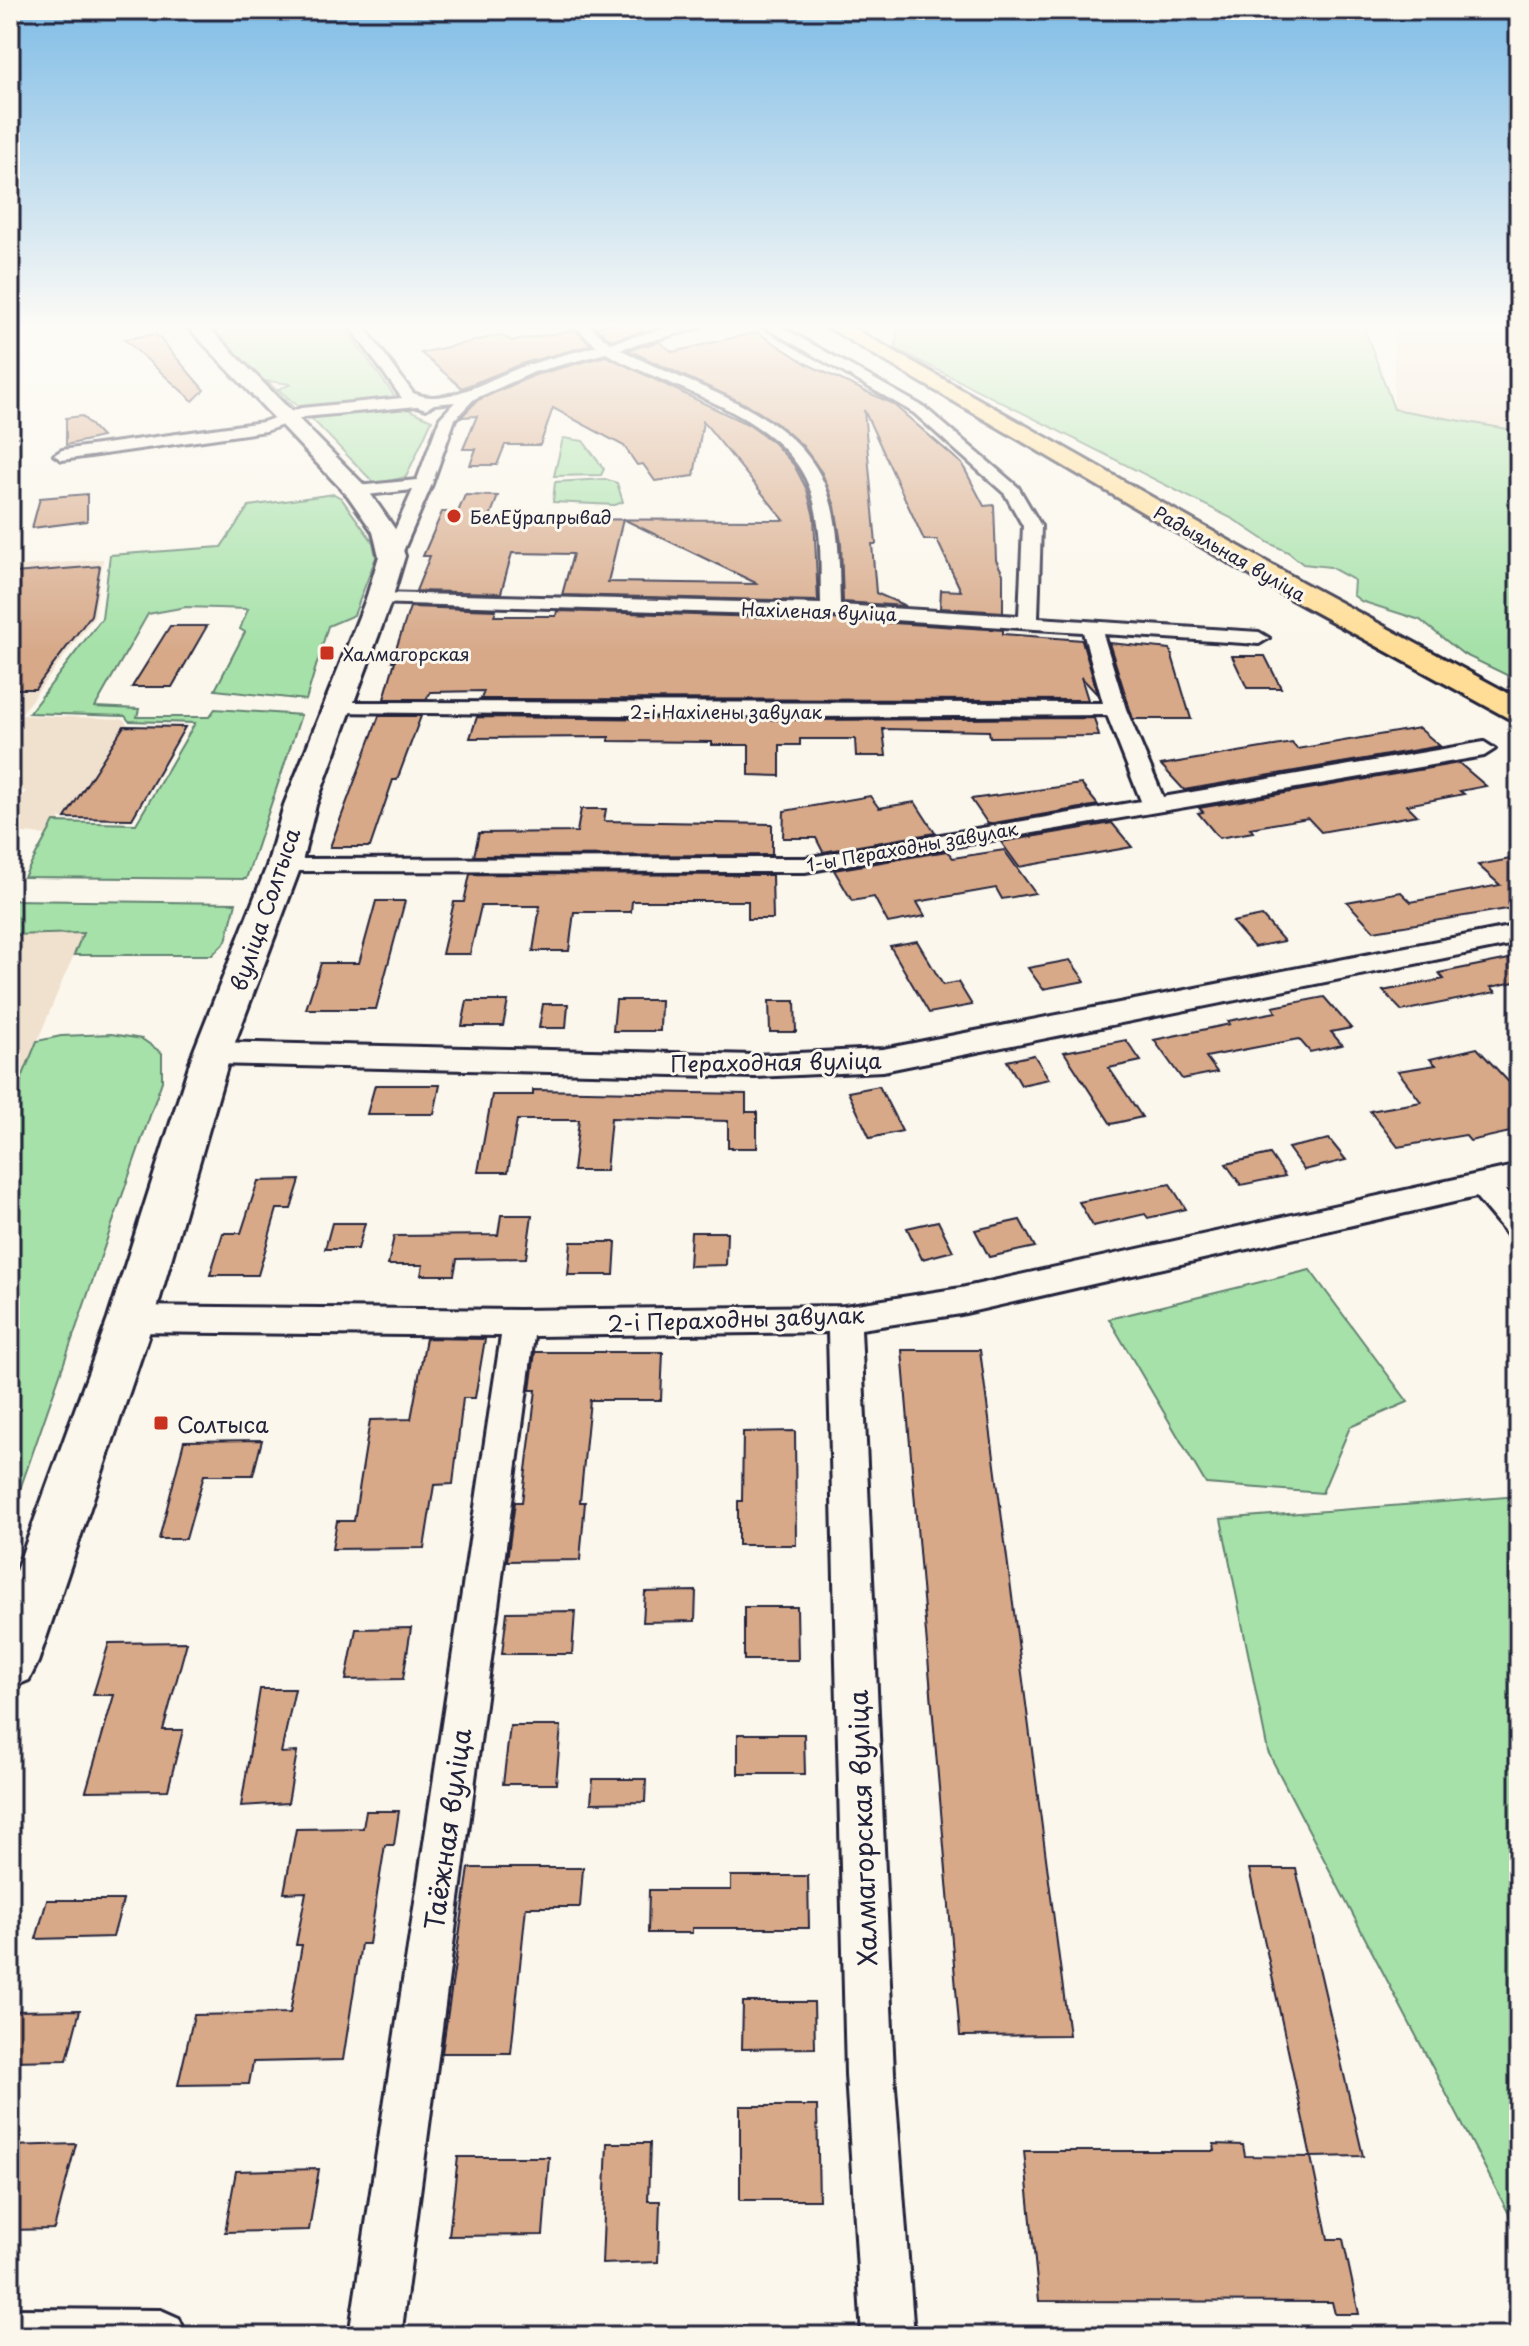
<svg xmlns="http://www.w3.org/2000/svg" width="1529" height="2346" font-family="'Playpen Sans',sans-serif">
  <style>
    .built { fill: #f0e0ce }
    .green { fill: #a5e1a8; stroke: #648272; stroke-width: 2 }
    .building { fill: #d7a989; stroke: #22223b; stroke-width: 2; fill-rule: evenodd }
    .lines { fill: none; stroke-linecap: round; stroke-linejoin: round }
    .minor-casing { stroke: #22223b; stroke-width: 6 }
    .tertiary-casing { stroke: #22223b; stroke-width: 6 }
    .secondary-casing { stroke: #22223b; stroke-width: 6 }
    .primary-casing { stroke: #22223b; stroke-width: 6 }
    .minor { fill: #fbf7ec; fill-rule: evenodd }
    .tertiary { fill: #fbf7ec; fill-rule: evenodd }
    .secondary { fill: #fbf7ec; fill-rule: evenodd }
    .primary { fill: #ffdd96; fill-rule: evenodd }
    .poi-dot { fill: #c8321e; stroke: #fbf7ec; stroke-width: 3 }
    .labels { text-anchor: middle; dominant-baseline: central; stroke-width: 6; stroke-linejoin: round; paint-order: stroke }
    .far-poi-label { font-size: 18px; fill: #22223b; stroke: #fbf7ec; text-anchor: start }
    .far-street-label { font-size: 18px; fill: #22223b; stroke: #fbf7ec }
    .street-label { font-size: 22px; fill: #22223b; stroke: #fbf7ec }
    .poi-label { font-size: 22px; fill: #22223b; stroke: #fbf7ec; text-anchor: start }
    .near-street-label { font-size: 26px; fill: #22223b; stroke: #fbf7ec }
  </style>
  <rect width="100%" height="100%" fill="#fbf7ec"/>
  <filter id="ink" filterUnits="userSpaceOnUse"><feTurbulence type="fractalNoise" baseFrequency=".0125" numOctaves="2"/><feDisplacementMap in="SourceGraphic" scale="16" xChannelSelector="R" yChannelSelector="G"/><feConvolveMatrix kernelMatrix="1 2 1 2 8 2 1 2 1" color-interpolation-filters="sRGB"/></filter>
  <g filter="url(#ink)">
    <!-- built -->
    <g class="built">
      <path d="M1394,324H1519V431L1394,409Z"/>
      <path d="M103,559L94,617L20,715L123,719L129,726L185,727L132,819L60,818L49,835L10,832V814L26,791L10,790V567Z"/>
      <path d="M84,933L64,977L10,1107V935Z"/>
    </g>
    <!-- green -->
    <g class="green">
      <path d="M205,324H342L396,398L301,409L278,389L292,384L267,381L295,409H286Z"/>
      <path d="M897,324H1363L1394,409L1519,431V681L1463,654L1420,620L1361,601L1353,595L1354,580L1330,567L1303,564L1288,552L1269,543L1233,519L896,349Z"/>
      <path d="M380,408L407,409L432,420L406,477L375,484L310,417Z"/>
      <path d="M563,438L583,441L604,469L601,475L554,476Z"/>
      <path d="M605,479L617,483L623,502L615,505L553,502L555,482Z"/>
      <path d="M334,494L341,498L373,542L376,557L354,615L328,626L306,700L215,690L245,632L240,629L248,609L186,607L148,614L95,707L139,709L137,717H209L215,709L301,715L246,879L24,877L54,822L136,824L195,723L129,721L125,716L29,713L102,618L110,555L221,547L249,506Z"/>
      <path d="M10,900L236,903L226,941L212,955H74L83,933L10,935Z"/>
      <path d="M111,1034L142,1039L162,1053V1081L10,1518V1107L37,1041L61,1036Z"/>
      <path d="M1310,1270L1408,1402L1350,1427L1322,1493L1206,1484L1109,1319Z"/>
      <path d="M1519,1496V2233L1268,1752L1221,1519Z"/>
    </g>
    <!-- building -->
    <g class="building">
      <path d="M609,324H635L644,331L611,340L595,327Z"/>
      <path d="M575,330L591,345L524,363L462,388L421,353L500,335L512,341Z"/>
      <path d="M757,332L807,364L893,404L962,464L984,506L994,505L996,560L1003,574V612L940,608L941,590L961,591L937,540H924L864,410L876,544H872L876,593L906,606L843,602L841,543L835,506L822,473L802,445L776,423L747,405L628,350L659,342L673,352Z"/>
      <path d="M156,334L204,390L193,401L124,339Z"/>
      <path d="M606,356L749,425L774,443L794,465L807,490L814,517L818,601L562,595L573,554L512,553L501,593L416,591L430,556H423L442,512H458L465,495L498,496L489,519L784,520L703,421L694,476L655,481L643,464L637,465L624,446L553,408L540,445H505L497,465H470L476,449H463L477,416L461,417L478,400L535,375ZM623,519L758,584L608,582Z"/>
      <path d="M82,416L102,437L66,445V418Z"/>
      <path d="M87,494V521L32,528L40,498Z"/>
      <path d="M100,566L91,615L35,689H10V577L14,573Z"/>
      <path d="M410,607L496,610L494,616H556L557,611L831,619L1003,630V634L1082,640L1098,695L1081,677L1088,700L481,699L484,691L431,692L426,699H384L395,661H392Z"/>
      <path d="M170,626H207L172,687H132Z"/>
      <path d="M1109,643L1170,649L1191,719H1133Z"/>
      <path d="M1232,656H1265L1281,688H1247Z"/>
      <path d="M379,716H421L397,780H393L370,847H330Z"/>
      <path d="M477,717L814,720L1094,718L1099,736L990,737L989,731L883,729L886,756H856L855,739H800V745H780V776L749,775V745H712V742L609,741V737L470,738Z"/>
      <path d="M124,726L185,727L132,819L65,818Z"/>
      <path d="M1419,728L1440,746L1184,790L1161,765L1292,743L1297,749Z"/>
      <path d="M1459,763L1486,786L1460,791L1464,794L1407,805L1417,815L1321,832L1308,818L1250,828L1253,832L1219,838L1198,813L1203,812L1199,808Z"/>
      <path d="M1081,784L1098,805L988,824L971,799Z"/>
      <path d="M870,796L879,808L915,802L935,833L823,852L816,838H783L784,811Z"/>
      <path d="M581,809H606L604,821L772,824V855L474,856L479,833L577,832Z"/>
      <path d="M1112,823L1132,847L1019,867L1001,842Z"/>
      <path d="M1004,850L1035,893L1002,899L996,888L917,902L925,916L888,923L874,897L852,901L834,870L947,851L953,858Z"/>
      <path d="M1510,859L1519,867V907L1374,931L1347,902L1401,892L1411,902L1500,885L1478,865Z"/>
      <path d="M470,874L772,875L773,919H748V901H632L631,912H574L569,951H533L540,906H481L470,954H442L454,902H464Z"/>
      <path d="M376,901H405L376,1009H306L321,963H359Z"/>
      <path d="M1262,916L1284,941L1254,947L1232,922Z"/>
      <path d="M917,941L943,985L958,982L972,1005L929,1013L890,946Z"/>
      <path d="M1519,957V981L1491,987L1496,992L1402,1011L1383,991L1444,979L1439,973Z"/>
      <path d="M1070,960L1085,981L1043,989L1028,968Z"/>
      <path d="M1324,997L1351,1028L1331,1032L1342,1045L1310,1052L1299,1039L1206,1057L1217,1072L1182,1079L1154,1040L1230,1024L1228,1021L1276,1012L1273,1007Z"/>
      <path d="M616,1000H661L660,1031H613Z"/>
      <path d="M467,1001H508L503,1026H462Z"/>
      <path d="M769,1001H795L796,1032H770Z"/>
      <path d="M543,1004H568L566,1028H539Z"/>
      <path d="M1126,1040L1141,1061L1109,1068L1142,1117L1111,1124L1064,1052Z"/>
      <path d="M1477,1048L1519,1093V1130L1470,1141L1465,1135L1398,1147L1370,1111L1421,1102L1398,1071L1436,1065L1430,1059Z"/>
      <path d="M1034,1055L1049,1079L1021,1085L1007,1061Z"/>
      <path d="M375,1085H440L434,1114H367Z"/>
      <path d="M879,1086L902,1131L870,1138L848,1092Z"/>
      <path d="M533,1090L746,1094V1112H757V1148H728V1121L611,1118L606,1171H573L579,1120H517L508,1172H478L492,1095H533Z"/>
      <path d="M1329,1139L1346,1160L1304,1170L1288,1148Z"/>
      <path d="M1270,1154L1285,1176L1241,1185L1226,1164Z"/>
      <path d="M300,1180L291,1209H277L258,1275H210L223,1233H241L258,1181Z"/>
      <path d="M1170,1184L1186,1209L1148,1218L1145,1214L1093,1226L1079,1202Z"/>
      <path d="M501,1215H532L526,1258L457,1259L454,1275H421L423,1265H388L394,1236L498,1235Z"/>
      <path d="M1020,1220L1035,1247L989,1257L975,1230Z"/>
      <path d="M938,1221L953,1251L922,1259L907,1228Z"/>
      <path d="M332,1223H365L358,1249H325Z"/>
      <path d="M691,1232H727L726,1265L689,1266Z"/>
      <path d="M571,1242H616L614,1275H568Z"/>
      <path d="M426,1338L485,1339L475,1398H463L453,1484L434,1485L424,1548L332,1549L337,1521H354L370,1420L411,1419Z"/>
      <path d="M902,1350H980L1069,2035L960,2036Z"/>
      <path d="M535,1352H663L661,1400H590L580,1502H585L580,1560L507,1561L515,1502H522L536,1390H530Z"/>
      <path d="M795,1431L796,1545H738V1501H742L743,1432Z"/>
      <path d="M262,1440L253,1475H204L186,1539H159L184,1441Z"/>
      <path d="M696,1591L695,1621L643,1622L645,1592Z"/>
      <path d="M744,1607H797L798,1660H744Z"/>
      <path d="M575,1611L572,1654H502L507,1612Z"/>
      <path d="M411,1628L403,1679L346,1680L356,1629Z"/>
      <path d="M187,1642L163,1730H183L168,1790L86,1791L114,1695H93L109,1643Z"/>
      <path d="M260,1689H295L281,1753L297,1752L288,1803L241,1806Z"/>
      <path d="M510,1726H561L556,1784H503Z"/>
      <path d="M738,1734H804L805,1774H738Z"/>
      <path d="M593,1779H646L645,1802L591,1803Z"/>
      <path d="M366,1811H399L394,1845H385L369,1944H361L343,2060L253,2062L249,2084L178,2085L194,2015L290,2013L302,1945H296L306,1892L284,1893L296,1829L363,1828Z"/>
      <path d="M469,1868H583L580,1907H526L511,2053H442Z"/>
      <path d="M1249,1869H1296L1363,2156L1311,2157Z"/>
      <path d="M731,1876H808L809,1928H692V1933H648L649,1890H731Z"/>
      <path d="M47,1900H123L113,1937L36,1939Z"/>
      <path d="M743,2002H814L815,2048L742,2049Z"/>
      <path d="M80,2010L67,2060L10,2061V2011Z"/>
      <path d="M740,2106H817L819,2200H740Z"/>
      <path d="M607,2143H650L648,2201H660L658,2262L602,2264Z"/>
      <path d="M76,2144L54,2229L10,2230V2146Z"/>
      <path d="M1214,2144L1243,2145L1245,2156L1311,2157L1328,2239H1343L1359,2314H1335L1332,2302L1039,2301L1024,2151H1215Z"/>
      <path d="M458,2157H549L543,2235L449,2236Z"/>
      <path d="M319,2169L309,2230L225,2232L236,2171Z"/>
    </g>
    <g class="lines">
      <defs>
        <g id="minor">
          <path d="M348,324H362L413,393C448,408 493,376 525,366C548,358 573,353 597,346L572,324H587L610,343L682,324H704L702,327L620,349C696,392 809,409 832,507C840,539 839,572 840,605L1019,616L1023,526L1005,494L914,413L759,324H776L924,407L1018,487L1041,526L1038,618L1259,632L1269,638L1259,644L1103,634L1126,709L1163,797L1484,742L1495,749L1484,756L805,872L275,871L272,866L275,861L284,859L805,858L1141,801L1107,715L814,717L329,712L325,708L336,702L1103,703L1083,632L831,616L372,603L369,599L372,595L379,593L821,604C820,566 823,525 810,489C783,413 670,390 606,353L534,372L474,399L455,419L432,484L401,556L392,561L383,556L413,490L357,496L349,491L357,486L417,480L440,418L455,402L434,404L426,409L417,406L304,417L266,431L62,460L54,455L62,450L263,422L301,408L402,398Z"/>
          <path d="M1519,1165V1187L1505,1190L1519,1206V1239L1508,1235L1476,1197L961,1314L861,1329L894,2074L914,2336H862L846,2074L828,1332L534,1336L401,2336H349L501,1336L131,1332L119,1328L115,1319L119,1310L131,1306L519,1310L844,1306L961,1288Z"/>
          <path d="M10,2309L161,2310L179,2318L187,2336H10Z"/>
        </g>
        <path id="tertiary" d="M1519,925V943L883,1071L755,1077L212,1064L200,1061L195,1053L200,1045L212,1042L755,1055L883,1049Z"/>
        <path id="secondary" d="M185,324H205L365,486L397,532L405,556L392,599L316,805L301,866L231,1053L154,1319L38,1662L29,1680L10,1688V1587L108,1319L193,1053L267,866L284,805L366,599L379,556L373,532L348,496Z"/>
        <path id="primary" d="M822,324H846L1302,582L1519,699V720L1508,718L1282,594Z"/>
      </defs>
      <!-- minor casing -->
      <use href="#minor" class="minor-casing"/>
      <!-- tertiary casing -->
      <use href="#tertiary" class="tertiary-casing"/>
      <!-- secondary casing -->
      <use href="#secondary" class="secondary-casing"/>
      <!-- primary casing -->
      <use href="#primary" class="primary-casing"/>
      <!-- minor -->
      <use href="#minor" class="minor"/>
      <!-- tertiary -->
      <use href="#tertiary" class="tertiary"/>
      <!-- secondary -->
      <use href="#secondary" class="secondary"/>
      <!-- primary -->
      <use href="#primary" class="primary"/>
    </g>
  </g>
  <!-- sky -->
  <linearGradient id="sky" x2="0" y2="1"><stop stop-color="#7fbce6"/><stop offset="0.5" stop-color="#fdfbf6"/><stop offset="1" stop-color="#fdfbf6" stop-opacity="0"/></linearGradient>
  <rect width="1529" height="652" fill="url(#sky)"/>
  <!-- markers -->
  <g class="poi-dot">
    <circle cx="454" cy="516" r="8"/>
    <rect x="319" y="645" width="16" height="16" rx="4"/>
    <rect x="153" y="1415" width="16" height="16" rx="4"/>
  </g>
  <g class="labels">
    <!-- far-poi labels -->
    <g class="far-poi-label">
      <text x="470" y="516">БелЕўрапрывад</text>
      <text x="343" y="653">Халмагорская</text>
    </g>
    <!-- far-street labels -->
    <g class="far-street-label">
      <text transform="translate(1230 553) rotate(30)">Радыяльная вуліца</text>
      <text transform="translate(819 611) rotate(2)">Нахіленая вуліца</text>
      <text x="726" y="711">2-і Нахілены завулак</text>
      <text transform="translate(912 846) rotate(-10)">1-ы Пераходны завулак</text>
    </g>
    <!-- street labels -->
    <g class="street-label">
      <text transform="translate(264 909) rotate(-71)">вуліца Солтыса</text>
      <text transform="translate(776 1061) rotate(-1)">Пераходная вуліца</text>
      <text transform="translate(736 1318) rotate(-2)">2-і Пераходны завулак</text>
    </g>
    <!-- poi labels -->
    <g class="poi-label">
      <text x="177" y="1423">Солтыса</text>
    </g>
    <!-- near-street labels -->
    <g class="near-street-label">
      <text transform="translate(862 1828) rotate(-92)">Халмагорская вуліца</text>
      <text transform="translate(447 1829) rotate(-82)">Таёжная вуліца</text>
    </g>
  </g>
  <!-- margin -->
  <rect width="1529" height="2346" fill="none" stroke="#fbf7ec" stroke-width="40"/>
  <rect x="20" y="20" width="1489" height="2306" fill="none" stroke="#22223b" stroke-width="3" filter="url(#ink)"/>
</svg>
